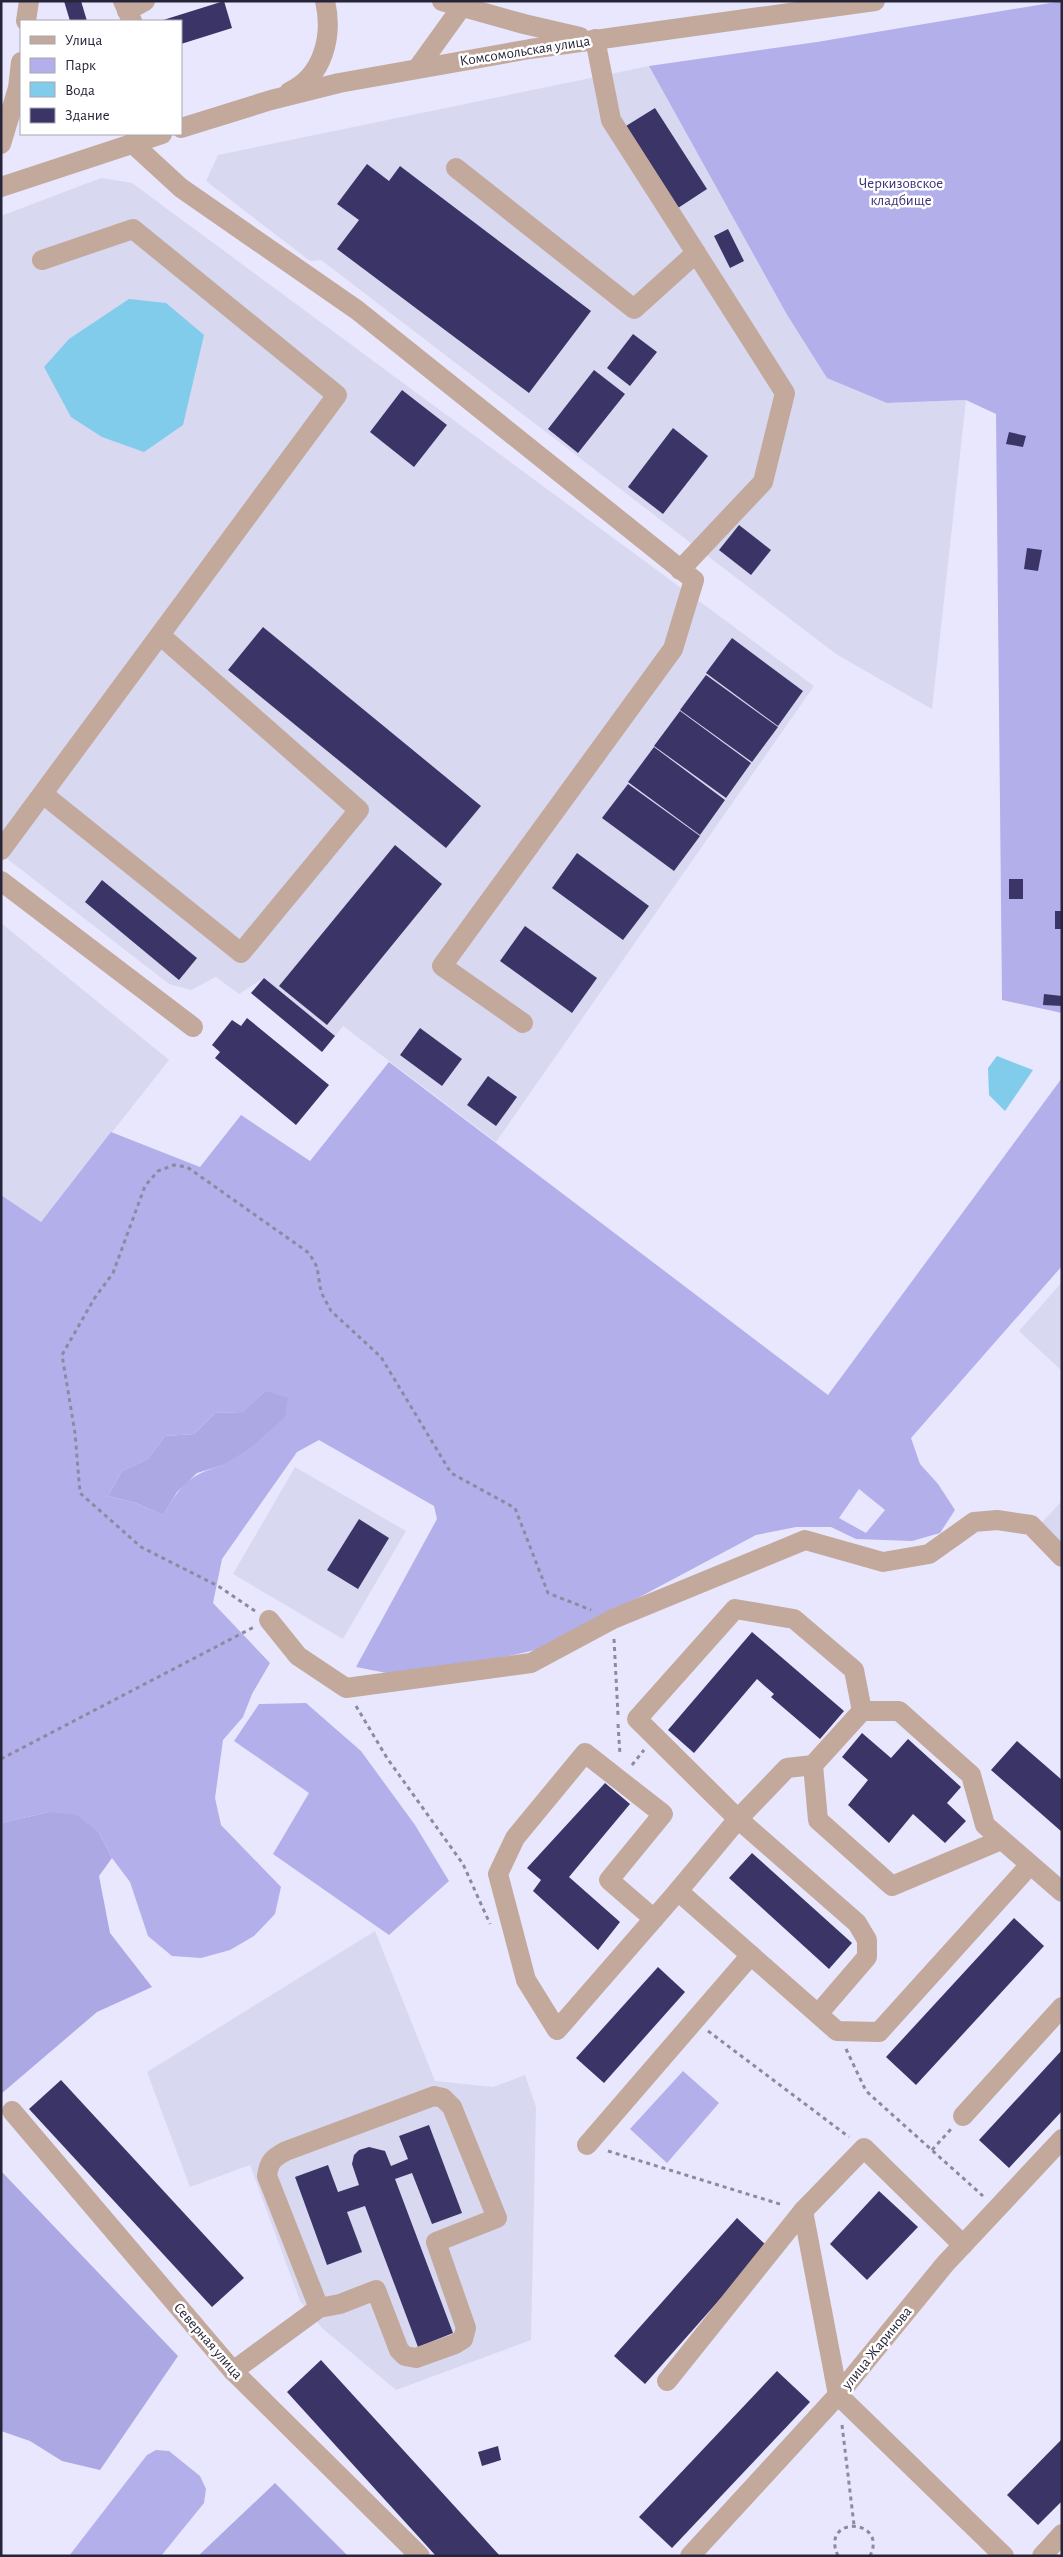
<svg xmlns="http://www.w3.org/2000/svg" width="1063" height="2557" font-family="'Alegreya Sans',sans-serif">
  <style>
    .built { fill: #d8d8f1 }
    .green { fill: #b3afeb; fill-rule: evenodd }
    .forest { fill: #aca8e4 }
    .water { fill: #81cbeb }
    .building { fill: #3a3467 }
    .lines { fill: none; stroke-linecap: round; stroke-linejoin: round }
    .path { stroke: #8b8aa0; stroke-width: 3; stroke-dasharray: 4 4; stroke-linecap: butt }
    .minor { stroke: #c2a99c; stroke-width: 20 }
    .labels { text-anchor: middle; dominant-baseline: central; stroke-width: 5; stroke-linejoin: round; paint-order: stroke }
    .street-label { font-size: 15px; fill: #262439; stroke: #fff }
    .park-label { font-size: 15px; fill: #3d3177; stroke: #fff }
  </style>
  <rect width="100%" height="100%" fill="#e8e7fe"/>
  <!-- built -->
  <g class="built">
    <path d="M649,66L786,313L887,403L966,400L932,709L836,654L321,260L310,261L206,181L218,155Z"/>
    <path d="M101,178L132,183L814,686L496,1142L343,1026L335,1036L264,978L239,994L216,977L191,990L169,984L1,854V216Z"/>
    <path d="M1,923L169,1060L41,1222L1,1195Z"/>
    <path d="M1062,1282V1371L1019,1331Z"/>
    <path d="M295,1467L406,1531L343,1639L233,1574Z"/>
    <path d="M1062,1501V1568L1031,1534Z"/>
    <path d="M375,1931L435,2081L493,2087L525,2075L536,2107L531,2340L396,2390L322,2328L300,2301L250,2165L190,2187L147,2072Z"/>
  </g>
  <!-- green -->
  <g class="green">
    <path d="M1062,1V1013L1002,1000L996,414L966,400L887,403L827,378L786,313L649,66L817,42Z"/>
    <path d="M389,1062L828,1395L1062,1078V1266L911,1438L920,1464L938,1484L955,1510L940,1533L912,1541L856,1539L831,1527H796L756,1535L544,1648L460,1667L397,1675L356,1667L437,1519L434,1506L319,1440L297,1452L222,1559L213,1603L270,1663L252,1694L243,1717L223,1740L215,1798L221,1825L281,1887L275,1914L254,1936L230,1950L201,1958L172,1956L148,1936L130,1882L112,1858L99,1833L49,1812L1,1823V1195L41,1222L111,1132L200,1167L241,1115L310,1161ZM265,1391L223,1465C187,1476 182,1484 163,1515L136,1503L108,1496L122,1471L148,1459L165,1436L194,1434L215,1413L245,1412ZM859,1489L885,1510L866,1533L839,1518Z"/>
    <path d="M306,1703L361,1751L415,1825L449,1881L389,1935L273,1854L309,1793L234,1741L259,1704Z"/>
    <path d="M683,2071L719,2103L667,2163L630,2129Z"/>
    <path d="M156,2450L169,2451L200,2476L206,2489L204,2503L161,2556H69L147,2455Z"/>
  </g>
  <!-- forest -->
  <g class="forest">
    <path d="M265,1391L288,1398L285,1417L250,1448L223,1465L197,1473L177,1492L163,1515L136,1503L108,1496L122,1471L148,1459L165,1436L194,1434L215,1413L244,1412Z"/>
    <path d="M49,1812L77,1815L99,1833L112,1858L99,1876L110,1933L152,1987L97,2012L1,2094V1823Z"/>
    <path d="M1,2171L178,2356L100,2470L62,2461L30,2441L1,2431Z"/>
    <path d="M275,2483L348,2556H198Z"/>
  </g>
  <!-- water -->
  <g class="water">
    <path d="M129,299L166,303L204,335L183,425L144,452L102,437L71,417L44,367L69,339Z"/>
    <path d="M997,1056L1033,1070L1005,1111L989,1095L988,1068Z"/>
  </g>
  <!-- building -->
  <g class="building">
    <path d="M64,1H81L87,21H70Z"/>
    <path d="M224,1L232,28L181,44V21H160Z"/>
    <path d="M655,108L707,189L678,208L626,126Z"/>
    <path d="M367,164L389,181L400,166L591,311L529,393L337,249L359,220L337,204Z"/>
    <path d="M728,229L744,261L730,268L714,236Z"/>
    <path d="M633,334L657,352L630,386L607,368Z"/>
    <path d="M594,370L625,394L578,453L548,429Z"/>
    <path d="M402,390L447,425L414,467L370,432Z"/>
    <path d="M673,428L708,456L663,514L628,487Z"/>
    <path d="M1009,432L1026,436L1023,447L1006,444Z"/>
    <path d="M739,525L771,550L751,575L719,550Z"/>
    <path d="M1027,548L1042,550L1038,571L1024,569Z"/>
    <path d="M263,627L481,806L446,848L228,670Z"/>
    <path d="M732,638L803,691L778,726L706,673Z"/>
    <path d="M706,675L778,727L752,762L680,710Z"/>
    <path d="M680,711L751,763L726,798L654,746Z"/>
    <path d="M654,747L725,800L700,835L628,782Z"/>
    <path d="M628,784L700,836L674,871L602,818Z"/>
    <path d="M395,845L442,884L327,1025L279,986Z"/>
    <path d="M577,853L649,906L623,940L552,888Z"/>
    <rect x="1009" y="879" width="14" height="20"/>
    <path d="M102,880L197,958L179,980L85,902Z"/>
    <rect x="1055" y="911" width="7" height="18"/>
    <path d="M525,926L597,978L572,1013L500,961Z"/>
    <path d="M264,978L335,1036L322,1052L251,993Z"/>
    <path d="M1044,994L1062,996V1006L1043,1005Z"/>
    <path d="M247,1018L329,1085L296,1125L215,1058L220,1052L212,1045L232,1020L241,1026Z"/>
    <path d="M420,1028L462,1059L442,1086L400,1055Z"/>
    <path d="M488,1076L517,1097L496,1126L467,1105Z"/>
    <path d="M359,1519L389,1538L358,1589L327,1570Z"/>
    <path d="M752,1632L844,1711L820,1739L771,1697L774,1694L757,1679L694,1753L668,1730Z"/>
    <path d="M862,1733L891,1758L908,1739L961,1787L947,1803L966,1821L945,1843L913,1814L889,1843L848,1805L868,1780L842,1757Z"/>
    <path d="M1017,1741L1062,1780V1832L991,1770Z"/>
    <path d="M605,1783L630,1804L569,1877L620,1922L598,1950L533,1891L541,1880L527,1868Z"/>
    <path d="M752,1853L852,1943L829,1969L729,1878Z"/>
    <path d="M1014,1918L1044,1946L916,2085L886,2057Z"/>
    <path d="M658,1967L685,1992L604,2083L576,2058Z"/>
    <path d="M1062,2050V2111L1009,2168L979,2140Z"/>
    <path d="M61,2080L244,2278L212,2307L29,2109Z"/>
    <path d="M429,2125L462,2213L432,2224L412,2173L395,2179L453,2333L418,2347L365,2206L347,2212L362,2252L327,2265L295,2177L328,2165L338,2192L359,2185L352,2164L354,2155L359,2150L369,2147L385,2151L391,2166L408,2159L399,2136Z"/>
    <path d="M879,2191L918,2227L867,2280L830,2244Z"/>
    <path d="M737,2218L767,2246L645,2384L614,2356Z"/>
    <path d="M321,2360L500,2556H436L287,2392Z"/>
    <path d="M777,2371L810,2402L672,2548L639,2517Z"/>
    <path d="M1062,2439V2501L1038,2525L1007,2495Z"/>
    <path d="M498,2446L501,2460L482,2466L478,2452Z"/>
  </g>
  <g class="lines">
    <!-- path -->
    <g class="path">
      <path d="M255,1611L218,1586L141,1547L80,1493L75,1433L62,1355L94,1299L113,1273L145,1186L158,1171L174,1165L187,1167L309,1253L317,1267L321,1292L331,1311L381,1357L451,1473L515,1508L548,1593L591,1610"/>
      <path d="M614,1639L618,1715"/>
      <path d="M356,1706L387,1758L463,1864L490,1924"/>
      <path d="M618,1724L620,1755"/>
      <path d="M1,1759L254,1627"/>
      <path d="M632,1765L644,1750"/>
      <path d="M708,2031L849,2137"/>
      <path d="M846,2049L866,2091L983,2196"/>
      <path d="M932,2150L951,2129"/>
      <path d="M608,2151L783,2205"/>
      <path d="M842,2425L854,2525"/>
      <path d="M838,2556C819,2515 889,2518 870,2556"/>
    </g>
    <!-- minor -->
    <g class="minor">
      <path d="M123,1L132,21"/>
      <path d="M442,1L524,24L580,37"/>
      <path d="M127,11L145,1"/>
      <path d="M26,21L29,1"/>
      <path d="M595,39L611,120L696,253"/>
      <path d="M417,69L466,1"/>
      <path d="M289,92C324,76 333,35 325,1"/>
      <path d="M181,128L271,100L339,83L530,49L875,1"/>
      <path d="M132,143L181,188L357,310L694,580L673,649L442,966L523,1023"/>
      <path d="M1,144L18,88L21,62"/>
      <path d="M456,168L634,309L696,253L785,393L763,482L680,570"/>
      <path d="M1,187L162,134"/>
      <path d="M43,794L241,953L359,810L160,635"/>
      <path d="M1,850L337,395L133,229L42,260"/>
      <path d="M1,881L193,1027"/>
      <path d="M269,1620L298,1656L346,1688L531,1663L613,1619L805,1540L883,1562L929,1554L974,1522L997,1520L1031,1525L1062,1557"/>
      <path d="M862,1711L813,1765L787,1768L738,1819L678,1891L837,2031L879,2032L1030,1865"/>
      <path d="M813,1765L818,1820L892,1886L1001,1840"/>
      <path d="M654,1919L609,1880L663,1814L585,1753L515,1838L498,1874L526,1980L557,2030L678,1891"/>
      <path d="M818,2014L867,1957V1940L857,1923L738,1819L637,1719L735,1609L794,1619L854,1670L862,1711H899L971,1775L985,1825L1062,1892"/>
      <path d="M12,2111L233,2371L420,2556"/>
      <path d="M963,2116L1062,2007"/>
      <path d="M587,2145L751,1955"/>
      <path d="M803,2211L864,2148L963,2245"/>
      <path d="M233,2371L319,2308L340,2304L376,2290L399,2350L405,2356L416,2358L455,2344L463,2339L466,2328L436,2242L497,2218L452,2107L443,2098L434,2096L286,2151C273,2158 269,2161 267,2176L319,2308"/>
      <path d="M667,2381L803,2211L838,2395L1004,2556"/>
      <path d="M690,2556L838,2395L945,2264L1062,2139"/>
      <path d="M1042,2556L1062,2534"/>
    </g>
  </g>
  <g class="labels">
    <!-- street labels -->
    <g class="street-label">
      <text transform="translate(525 51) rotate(-9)">Комсомольская улица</text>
      <text transform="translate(208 2341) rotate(49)">Северная улица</text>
      <text transform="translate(877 2348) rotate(-51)">улица Жаринова</text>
    </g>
    <!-- park labels -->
    <g class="park-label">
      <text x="901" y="183">Черкизовское<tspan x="901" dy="17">кладбище</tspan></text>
    </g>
  </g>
  <!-- border -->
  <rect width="1063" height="2557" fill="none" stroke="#262439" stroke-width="5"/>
  <!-- legend -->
  <rect x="20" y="20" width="162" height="115" fill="#ffffff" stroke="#a8a7b0"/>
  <rect x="30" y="36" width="25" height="8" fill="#c2a99c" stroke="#a8a7b0"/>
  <text x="65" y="45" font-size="15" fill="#262439">Улица</text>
  <rect x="30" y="58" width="25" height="15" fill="#b3afeb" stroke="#a8a7b0"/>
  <text x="65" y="70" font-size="15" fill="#262439">Парк</text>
  <rect x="30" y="82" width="25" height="15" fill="#81cbeb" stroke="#a8a7b0"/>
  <text x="65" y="95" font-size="15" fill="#262439">Вода</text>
  <rect x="30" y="108" width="25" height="15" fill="#3a3467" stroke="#a8a7b0"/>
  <text x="65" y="120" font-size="15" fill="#262439">Здание</text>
</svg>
